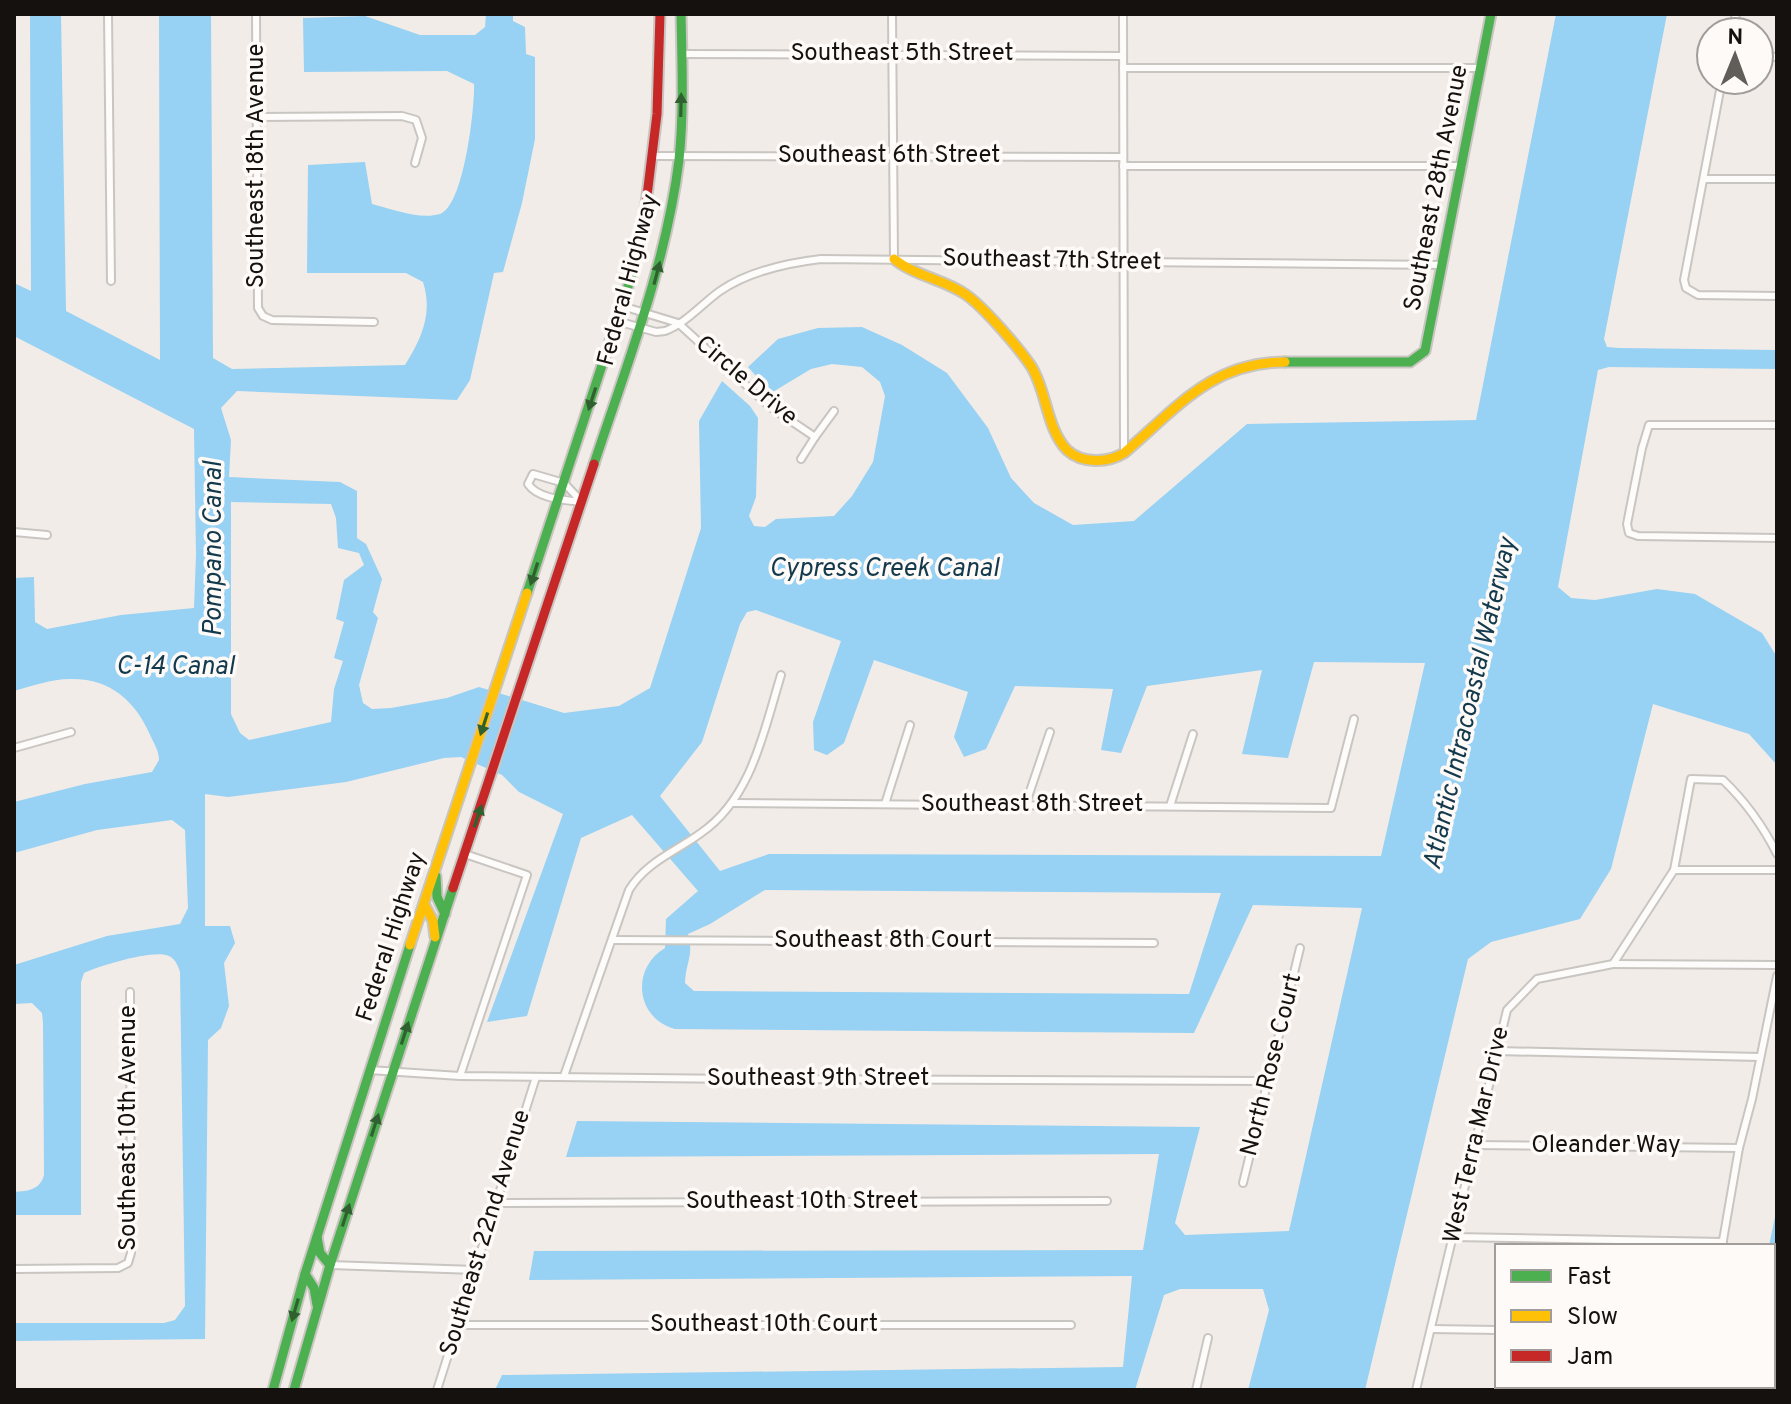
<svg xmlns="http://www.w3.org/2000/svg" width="1791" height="1404" font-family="Overpass,sans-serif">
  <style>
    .water { fill: #97d1f3; fill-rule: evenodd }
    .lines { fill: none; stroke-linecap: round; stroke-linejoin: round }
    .street-casing { stroke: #c9c5c1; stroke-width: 10 }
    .fast-casing { stroke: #c9c5c1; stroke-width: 13 }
    .slow-casing { stroke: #c9c5c1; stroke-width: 13 }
    .jam-casing { stroke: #c9c5c1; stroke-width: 13 }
    .street { stroke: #fdfcfb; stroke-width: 6 }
    .fast { stroke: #4caf50; stroke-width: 9 }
    .slow { stroke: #ffc107; stroke-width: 9 }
    .jam { stroke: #c62828; stroke-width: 9 }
    .oneway { fill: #30602f }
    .labels { text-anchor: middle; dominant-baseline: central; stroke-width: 7; stroke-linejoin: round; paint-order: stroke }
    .street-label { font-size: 24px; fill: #14110e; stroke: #fefaf7 }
    .water-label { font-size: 26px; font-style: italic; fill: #13394d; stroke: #fefaf7 }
  </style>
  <rect width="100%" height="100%" fill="#f1ece7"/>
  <!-- water -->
  <g class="water">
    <path d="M30,14H61L66,311L160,360L159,14H211L213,358L232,369L405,365C422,338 433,313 423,282L406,273H307L308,165L365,162L372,204C392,209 419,220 440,214C464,206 475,107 474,84L447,71L304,72L303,18L365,16L420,35H475L485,27L486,14H513V21L525,27L526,54L535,57V139L522,203L503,272L494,273L470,380L457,400L237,391L221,408L231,440L229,477L340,482L357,491V538L366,544L382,579L373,612L378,618L359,685L363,703L372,709L391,708L447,698L479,687L564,713L619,706L650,688L701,528L699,421L722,381L750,406L758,418L756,497L749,516L754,526L765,527L776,519L834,516L852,496L873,462L885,396L880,382L862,367L832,364L811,369L771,393L748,367L778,339L818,328L862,327L902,345L947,373L988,428L1011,478L1034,503L1073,525L1134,521L1247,424L1476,420L1556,14H1667L1604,339L1607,347L1619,348L1777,350V369L1609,367L1598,370L1558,587L1571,598L1595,600L1657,589L1695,594L1762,633L1777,657V765L1749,734L1653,704L1611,869L1580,919L1491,942L1468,959L1365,1390H1248L1269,1310L1263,1289H1180L1164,1295L1135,1390H495L502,1375L1123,1367L1132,1276L529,1280L534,1251L1143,1250L1159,1154L566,1157L577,1121L1200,1127L1175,1223L1185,1235L1289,1231L1362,908L1253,905L1194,1033L675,1029C635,1018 631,968 665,948L666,919L698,891L632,815L581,838L527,1016L487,1022L563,814L519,792L502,775L461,757L444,758L346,782L228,797L205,794V926H230L235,943L224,963L229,1006L221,1028L208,1040L205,1339L14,1341V1323H164L175,1320L185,1306L180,972C178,965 175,959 169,956C154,949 99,966 84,973L81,982V1215H14V1192C28,1191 40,1190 44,1175L43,1023L42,1013L32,1003L14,1004V965L107,936L180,924L188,908L185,830L172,820L97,830L14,853V802L85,784L152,772L159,760C159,752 155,745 151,737C136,701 110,678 70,679C51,679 32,686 14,691V578L34,577L35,622L47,629L121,615L194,608L196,555L194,429L14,336V283L31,291ZM231,502L331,504L336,518L338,548L359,553L364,565L344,580L336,619L344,622L334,658L343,661L334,689L331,722L249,740L240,733L231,714ZM756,610L841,641L813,722L814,750L827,755L844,743L874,660L968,692L954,737L964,757L986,749L1015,686L1113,689L1101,750L1121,753L1147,686L1262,670L1242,754L1288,758L1314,662L1425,663L1381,856L769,854L720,871L660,796L702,742L740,624L747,612ZM765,890L1221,893L1189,994L694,991L685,983C686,961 694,956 688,934L710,924Z"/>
    <path d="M1777,1207V1390H1738L1739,1386H1773V1246H1769Z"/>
  </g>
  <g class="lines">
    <defs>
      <g id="street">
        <path d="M108,14L111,281"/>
        <path d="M256,14L258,308L263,316L272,320L374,322"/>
        <path d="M892,14L894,259"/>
        <path d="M1123,14L1124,453"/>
        <path d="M1732,32L1736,14"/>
        <path d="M682,54L1123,56"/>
        <path d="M1759,56L1777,57"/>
        <path d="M1123,68H1481"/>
        <path d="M1722,80L1684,280L1686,288L1698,295L1777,296"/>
        <path d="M257,117L402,116L416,120L422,138L415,163"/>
        <path d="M654,156L1123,157"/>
        <path d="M1123,166H1463"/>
        <path d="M1704,179H1777"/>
        <path d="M622,306L678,323L769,406L815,437L834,411"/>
        <path d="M617,321L656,332L665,331C685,324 703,303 720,291C749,271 787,263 821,259L1443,265"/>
        <path d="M1777,425H1649L1642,448L1627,524L1629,533L1638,536L1777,538"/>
        <path d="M801,459L815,437"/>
        <path d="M533,474L564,483L582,502C565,500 538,499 528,484Z"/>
        <path d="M14,532L47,535"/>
        <path d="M14,748L71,732"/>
        <path d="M732,803L1331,808L1354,719"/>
        <path d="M885,804L910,725"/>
        <path d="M1025,806L1050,732"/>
        <path d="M1170,806L1193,734"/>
        <path d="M1674,870H1777"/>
        <path d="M612,940L1154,943"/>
        <path d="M1613,964L1777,965"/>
        <path d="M1497,1051L1760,1057"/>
        <path d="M369,1070L460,1076L741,1079L1267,1081"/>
        <path d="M460,1076L527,875L465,854"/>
        <path d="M564,1076L629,890C646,862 675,852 701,833C752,798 764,730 781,675"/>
        <path d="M1473,1145L1739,1148"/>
        <path d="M1243,1183L1300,948"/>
        <path d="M497,1203L1107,1201"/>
        <path d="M1452,1237L1723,1242"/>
        <path d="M1722,1246L1739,1148L1752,1099L1777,976"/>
        <path d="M330,1265L475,1270"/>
        <path d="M14,1269L118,1268L128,1263L131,1253L130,992"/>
        <path d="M458,1325H1071"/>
        <path d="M1431,1329L1497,1330"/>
        <path d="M437,1390L536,1077"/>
        <path d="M1196,1390L1208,1338"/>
        <path d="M1416,1390L1507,1010L1537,979L1613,964L1674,870L1691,779L1723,780C1746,802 1763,826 1777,854"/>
        <path d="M1690,1390V1386"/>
      </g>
      <g id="fast">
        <path d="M1285,362H1410L1425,351L1491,14"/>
        <path d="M594,464C627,364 666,265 679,160C684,112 682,63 681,14"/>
        <path d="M527,593L631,277L646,204"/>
        <path d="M436,876L437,897L445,914"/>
        <path d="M317,1237L320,1253L330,1265"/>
        <path d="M305,1274L314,1288L317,1305"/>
        <path d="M273,1390L305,1274L410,945"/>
        <path d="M294,1390L330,1265L453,888"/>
      </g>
      <g id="slow">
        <path d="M894,259C915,276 943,279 965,294C984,307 1018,347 1031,366C1047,391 1046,428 1067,450C1082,464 1108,463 1124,453C1176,409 1211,362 1285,362"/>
        <path d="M424,904L433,921L435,937"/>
        <path d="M410,945L527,593"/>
      </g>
      <g id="jam">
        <path d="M646,204L657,114L660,14"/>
        <path d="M453,888L594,464"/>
      </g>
    </defs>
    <!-- street casing -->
    <use href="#street" class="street-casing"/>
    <!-- fast casing -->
    <use href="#fast" class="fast-casing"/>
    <!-- slow casing -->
    <use href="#slow" class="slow-casing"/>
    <!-- jam casing -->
    <use href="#jam" class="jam-casing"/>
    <!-- street -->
    <use href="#street" class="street"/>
    <!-- fast -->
    <use href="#fast" class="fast"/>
    <!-- slow -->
    <use href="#slow" class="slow"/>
    <!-- jam -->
    <use href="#jam" class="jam"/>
  </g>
  <!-- one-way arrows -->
  <defs><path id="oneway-solid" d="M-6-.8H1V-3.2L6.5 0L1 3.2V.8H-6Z" transform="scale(2)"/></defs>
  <g class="oneway">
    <use href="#oneway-solid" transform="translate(681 105) rotate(-89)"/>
    <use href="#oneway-solid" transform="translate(657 273) rotate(-75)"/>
    <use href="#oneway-solid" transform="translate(592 399) rotate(108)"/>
    <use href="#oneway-solid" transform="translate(534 574) rotate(108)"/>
    <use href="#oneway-solid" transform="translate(484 724) rotate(108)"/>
    <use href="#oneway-solid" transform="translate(478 816) rotate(-71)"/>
    <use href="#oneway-solid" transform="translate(405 1033) rotate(-72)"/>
    <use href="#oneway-solid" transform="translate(375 1125) rotate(-72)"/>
    <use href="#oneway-solid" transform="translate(346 1215) rotate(-72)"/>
    <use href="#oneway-solid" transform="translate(295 1310) rotate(106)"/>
  </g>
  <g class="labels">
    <!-- street labels -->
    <g class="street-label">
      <text x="902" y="54">Southeast 5th Street</text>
      <text x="889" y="156">Southeast 6th Street</text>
      <text transform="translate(257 166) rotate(-90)">Southeast 18th Avenue</text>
      <text transform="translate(1437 188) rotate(-79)">Southeast 28th Avenue</text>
      <text transform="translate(1052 261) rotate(1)">Southeast 7th Street</text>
      <text transform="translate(629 280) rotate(-75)">Federal Highway</text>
      <text transform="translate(746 381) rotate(40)">Circle Drive</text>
      <text x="1032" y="805">Southeast 8th Street</text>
      <text transform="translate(392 937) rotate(-72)">Federal Highway</text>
      <text x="883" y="941">Southeast 8th Court</text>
      <text transform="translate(1272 1065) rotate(-76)">North Rose Court</text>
      <text x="818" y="1079">Southeast 9th Street</text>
      <text transform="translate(129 1128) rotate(-90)">Southeast 10th Avenue</text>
      <text transform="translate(1477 1135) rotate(-77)">West Terra Mar Drive</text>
      <text x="1606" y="1146">Oleander Way</text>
      <text x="802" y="1202">Southeast 10th Street</text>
      <text transform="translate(486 1233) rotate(-73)">Southeast 22nd Avenue</text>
      <text x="764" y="1325">Southeast 10th Court</text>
    </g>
    <!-- water labels -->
    <g class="water-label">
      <text transform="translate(214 549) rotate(-90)">Pompano Canal</text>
      <text x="884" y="569">Cypress Creek Canal</text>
      <text x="175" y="667">C-14 Canal</text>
      <text transform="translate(1471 704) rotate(-77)">Atlantic Intracoastal Waterway</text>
    </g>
  </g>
  <!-- border -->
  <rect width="1791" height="1404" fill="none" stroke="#14110e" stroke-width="32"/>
  <!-- legend -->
  <rect x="1495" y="1244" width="280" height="144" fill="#fefaf7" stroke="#a09d9a" stroke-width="2"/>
  <rect x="1511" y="1270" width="40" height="12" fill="#4caf50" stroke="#a09d9a" stroke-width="2"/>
  <text x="1567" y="1284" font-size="24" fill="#14110e">Fast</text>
  <rect x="1511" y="1310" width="40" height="12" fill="#ffc107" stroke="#a09d9a" stroke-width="2"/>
  <text x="1567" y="1324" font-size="24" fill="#14110e">Slow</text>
  <rect x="1511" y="1350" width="40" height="12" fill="#c62828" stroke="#a09d9a" stroke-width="2"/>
  <text x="1567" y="1364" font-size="24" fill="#14110e">Jam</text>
  <!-- north arrow -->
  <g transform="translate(1735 56) rotate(1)"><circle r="38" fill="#fefaf7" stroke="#a09d9a" stroke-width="2"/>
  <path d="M0-6L14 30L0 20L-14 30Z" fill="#615e5a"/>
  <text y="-12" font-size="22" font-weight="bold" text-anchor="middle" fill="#14110e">N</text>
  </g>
</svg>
